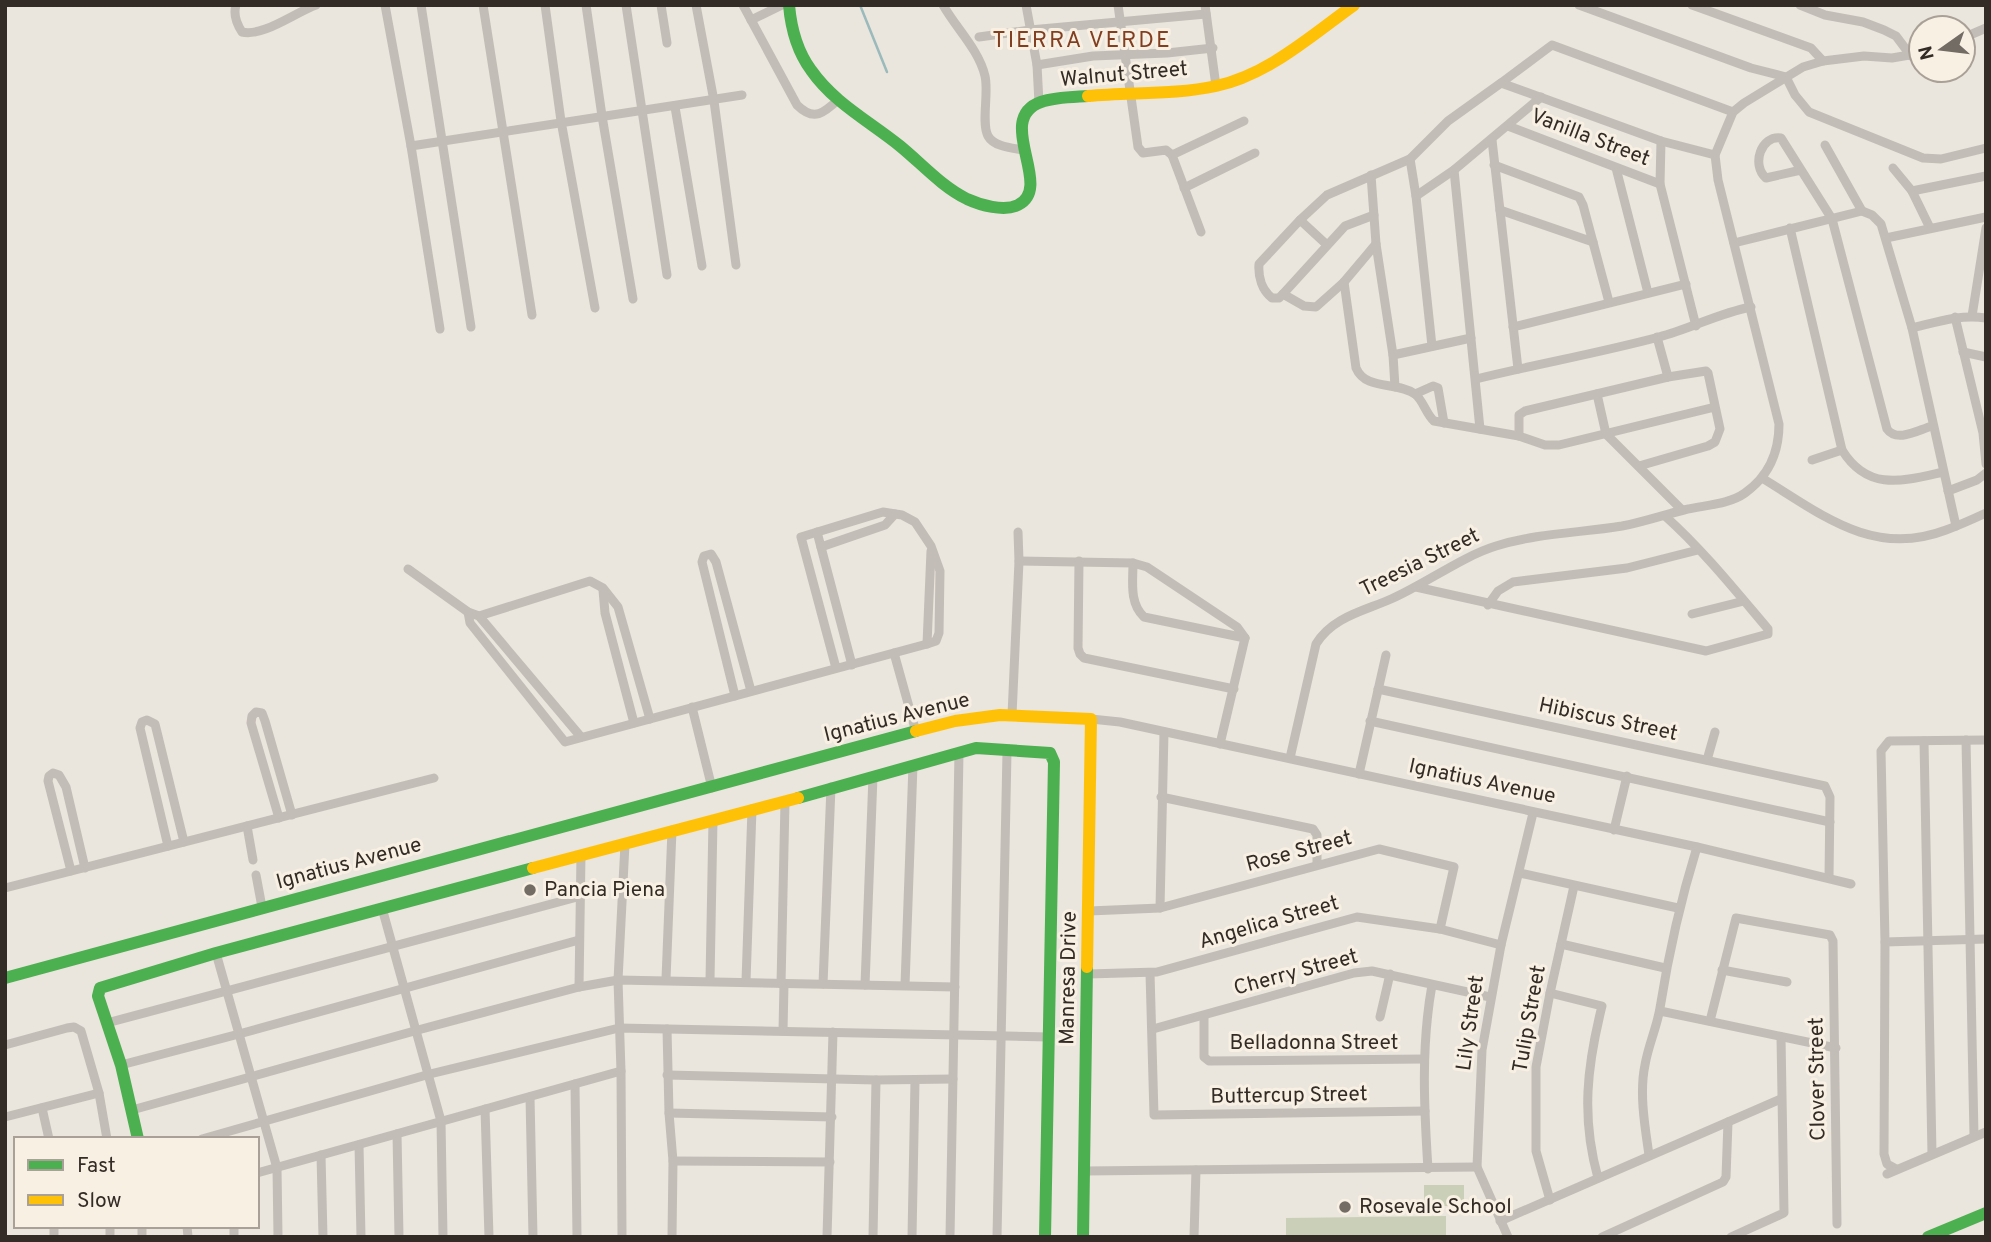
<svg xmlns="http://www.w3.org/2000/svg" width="1991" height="1242" font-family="Overpass,sans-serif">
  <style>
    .green { fill: #cad0b7 }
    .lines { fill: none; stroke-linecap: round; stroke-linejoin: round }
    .stream { stroke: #9ababb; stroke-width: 2.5 }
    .street { stroke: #c3bdb7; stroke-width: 9 }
    .fast { stroke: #4caf50; stroke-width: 12 }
    .slow { stroke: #ffc107; stroke-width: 12 }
    .poi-dot { fill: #736c65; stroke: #f8f0e3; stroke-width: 2.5 }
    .labels { text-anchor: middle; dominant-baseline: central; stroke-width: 6; stroke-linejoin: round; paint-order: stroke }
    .street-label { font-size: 21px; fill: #332b25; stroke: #f8f0e3 }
    .poi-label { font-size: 21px; fill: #332b25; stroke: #f8f0e3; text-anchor: start }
    .neighbourhood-label { font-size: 23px; letter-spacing: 2px; fill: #813e20; stroke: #f8f0e3 }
  </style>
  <rect width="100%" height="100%" fill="#eae5dd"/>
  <!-- green -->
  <g class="green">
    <rect x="1424" y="1185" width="40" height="21"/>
    <path d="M1446,1216V1237H1286V1218Z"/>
  </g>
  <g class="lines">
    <!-- stream -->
    <path class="stream" d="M860,5L887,72"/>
    <!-- street -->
    <g class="street">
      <path d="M236,5C233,15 236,23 242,32C263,37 294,13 316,5"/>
      <path d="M385,5L411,146L440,329"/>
      <path d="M421,5L471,327"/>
      <path d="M483,5L532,315"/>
      <path d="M545,5L561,121L595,308"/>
      <path d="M586,5L602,116L633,299"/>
      <path d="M626,5L667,275"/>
      <path d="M661,5L667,43"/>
      <path d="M696,5L714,101L736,265"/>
      <path d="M743,5L797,105C814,122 824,113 839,99"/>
      <path d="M943,5C956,28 979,50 985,76C989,93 981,123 988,136C994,147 1013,148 1023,150"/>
      <path d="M1026,5L1037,65L1039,103"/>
      <path d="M1118,5L1138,147L1143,153L1166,150L1172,155L1201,232"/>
      <path d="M1205,5L1216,86"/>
      <path d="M1579,5L1751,68L1786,77L1795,95L1809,112L1923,158L1941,159L1986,148"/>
      <path d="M1692,5L1811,48L1823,61"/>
      <path d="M1800,5L1825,15L1863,22L1884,30L1896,36L1911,56"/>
      <path d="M751,20L782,5"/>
      <path d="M979,37L1030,30L1206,14"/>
      <path d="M1963,38L1986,28"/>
      <path d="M1037,65L1093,56L1167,53L1213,48"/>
      <path d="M675,107L702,266"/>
      <path d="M1508,126L1660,184"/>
      <path d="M1492,140L1518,369"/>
      <path d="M1661,141L1660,184L1696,326"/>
      <path d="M1825,145L1862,211"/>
      <path d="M411,146L742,95"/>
      <path d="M1172,155L1244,121"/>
      <path d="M1715,155L1661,141L1501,83L1552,45L1733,112"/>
      <path d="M1410,159L1416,196L1432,346"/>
      <path d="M1494,165L1579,197L1583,205L1609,302"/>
      <path d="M1616,168L1648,293"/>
      <path d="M1893,168L1912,191L1930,228"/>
      <path d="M1454,170L1480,429"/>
      <path d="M1801,170L1766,178C1751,165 1761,135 1781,138L1832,219L1887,429C1897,443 1918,430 1932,426"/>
      <path d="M1371,175L1376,244L1393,355L1395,387"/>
      <path d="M1184,188L1255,153"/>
      <path d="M1912,191L1986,176"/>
      <path d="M1416,196L1454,170L1541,97"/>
      <path d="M1500,210L1593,242"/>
      <path d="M1300,220L1326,244"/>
      <path d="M1790,228L1842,450C1868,492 1903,481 1943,472"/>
      <path d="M1886,238L1986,217"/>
      <path d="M1734,243L1862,211L1872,215L1881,224L1912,328L1956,526"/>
      <path d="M1376,244L1344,282L1316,307L1304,306L1283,294L1279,298H1272C1262,290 1258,277 1259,264L1300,220L1327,195L1410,159L1448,121L1501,83"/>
      <path d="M1344,282L1356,368C1366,391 1396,381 1415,394C1423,400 1426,414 1434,421L1519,436"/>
      <path d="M1283,294L1345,226L1374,215"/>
      <path d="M1972,316L1986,228"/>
      <path d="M1955,317L1983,433L1986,464"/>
      <path d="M1513,327L1686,284"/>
      <path d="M1912,328C1937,322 1960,314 1986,318"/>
      <path d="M1657,337L1668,377"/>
      <path d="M1963,352L1986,357"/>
      <path d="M1393,355L1471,338"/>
      <path d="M1476,379C1537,364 1599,353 1659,337C1690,329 1719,313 1751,307"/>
      <path d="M1415,394L1433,386L1438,388L1444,423"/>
      <path d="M1597,394L1606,434L1682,510"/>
      <path d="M1812,460L1842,450"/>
      <path d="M1639,466L1708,446L1715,442L1720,429L1708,373L1706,371L1668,377L1525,411L1519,415V436L1545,445H1559L1715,407"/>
      <path d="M1762,478C1821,514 1873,558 1946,530C1960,525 1973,519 1986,513"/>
      <path d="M1948,491L1977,480L1986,473"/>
      <path d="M817,532L852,665"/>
      <path d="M821,547L885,525L895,514"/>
      <path d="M1019,561L1133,563L1147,567L1237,627L1245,638"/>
      <path d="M1079,561L1078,648L1080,654L1084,658L1234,689"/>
      <path d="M1133,563C1133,581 1129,603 1144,617L1245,638"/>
      <path d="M408,569L468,612L479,616L581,737"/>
      <path d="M1416,587L1706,651L1768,634V629C1735,590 1703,550 1665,516"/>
      <path d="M603,590L605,613L634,723"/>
      <path d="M1488,605L1498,591L1513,582L1627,568L1698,550"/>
      <path d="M468,612L470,623L565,742L927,644L936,641L939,633L940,571L931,546L915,522L902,515L883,512L801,537L836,668"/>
      <path d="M1692,614L1744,601"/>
      <path d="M479,616L590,581L603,588L618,607L650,719"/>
      <path d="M927,644L931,551"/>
      <path d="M894,653L916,732"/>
      <path d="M1378,689L1825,786L1830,797L1829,878"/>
      <path d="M735,696L702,562L704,556L711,554L716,562L751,691"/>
      <path d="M692,707L712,788"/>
      <path d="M1012,715L1019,561L1018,532"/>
      <path d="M1091,719L1120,722L1697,847L1851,884"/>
      <path d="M1370,721L1830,822"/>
      <path d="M1966,740L1974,1136"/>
      <path d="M1924,741L1932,1154"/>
      <path d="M1220,744L1245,638"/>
      <path d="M1290,758L1316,644C1332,617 1364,611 1391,599C1425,584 1463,556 1496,546C1537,533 1580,533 1622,526C1643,522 1663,515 1684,510C1704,505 1728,505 1745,493C1769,476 1779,452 1779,424L1718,180L1715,155L1733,112L1744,103L1803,67L1823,61L1864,56L1892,58L1921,53"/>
      <path d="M1707,760L1715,732"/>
      <path d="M1359,774L1386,655"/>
      <path d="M1161,797L1313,829L1317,835V864"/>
      <path d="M279,818L251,723L252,716L256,712L262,713L265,721L292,815"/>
      <path d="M247,826L253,860"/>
      <path d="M1614,830L1627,776"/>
      <path d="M168,846L140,728L142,722L147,720L155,724L184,842"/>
      <path d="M71,871L48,781L49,776L53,773L59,775L66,787L85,868"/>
      <path d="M1520,873L1678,908"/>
      <path d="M256,875L262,907"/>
      <path d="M5,888L434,778"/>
      <path d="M382,908L441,1121L443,1237"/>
      <path d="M1160,908L1164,732"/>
      <path d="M1089,911L1160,908L1379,849L1454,867L1440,929"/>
      <path d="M1885,942L1986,939"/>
      <path d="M1561,944L1665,968"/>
      <path d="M216,953L277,1168L278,1237"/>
      <path d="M1722,970L1787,982"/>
      <path d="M1150,973L1154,1115L1425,1111"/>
      <path d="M1088,974L1157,972L1357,917L1440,929L1501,945"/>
      <path d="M666,979L672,830"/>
      <path d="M710,980L713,820"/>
      <path d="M746,981L752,809"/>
      <path d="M781,984L785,802"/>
      <path d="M823,984L831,787"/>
      <path d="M865,985L873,776"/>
      <path d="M905,985L913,765"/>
      <path d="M579,987L581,855"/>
      <path d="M1550,993L1602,1006C1587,1066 1581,1117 1598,1178"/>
      <path d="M1660,1011L1836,1048"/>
      <path d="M1204,1016V1057L1209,1061L1424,1059"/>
      <path d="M1380,1017L1390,974"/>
      <path d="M1710,1021L1736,918L1830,935L1833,941L1837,1224"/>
      <path d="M107,1023L581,896"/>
      <path d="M667,1029L669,1113L673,1161L672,1237"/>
      <path d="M1153,1029L1354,973L1372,971L1490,997"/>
      <path d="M783,1031L784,984"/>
      <path d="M5,1045L67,1028L74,1027L81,1031L99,1093L107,1139"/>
      <path d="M121,1065L239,1034L579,940"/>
      <path d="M667,1075L876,1080L953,1079"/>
      <path d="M575,1084L577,1237"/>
      <path d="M530,1097L533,1237"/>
      <path d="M42,1108L49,1139"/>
      <path d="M485,1109L489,1237"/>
      <path d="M132,1110L418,1030L579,987L618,980L955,987"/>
      <path d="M669,1113L832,1117"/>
      <path d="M5,1117L99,1093"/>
      <path d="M397,1134L399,1237"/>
      <path d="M202,1139L430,1074L619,1028L1049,1037"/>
      <path d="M359,1145L361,1237"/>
      <path d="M321,1155L323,1237"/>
      <path d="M1649,1155C1645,1127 1639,1093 1645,1065C1648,1046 1657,1027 1660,1008C1669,951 1680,902 1697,847"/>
      <path d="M673,1161L830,1162"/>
      <path d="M1428,1169C1424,1107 1421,1046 1432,985"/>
      <path d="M1896,1169L1887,1164L1884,1154L1885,942L1881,751L1889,741L1986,740"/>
      <path d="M1085,1171L1477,1167"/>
      <path d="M257,1173L621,1071"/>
      <path d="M1887,1174L1986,1132"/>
      <path d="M1550,1200L1536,1151V1067L1550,993L1574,886"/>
      <path d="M1500,1221L1781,1099"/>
      <path d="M54,1226V1237"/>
      <path d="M110,1226V1237"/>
      <path d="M142,1226V1237"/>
      <path d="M187,1226L188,1237"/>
      <path d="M234,1226V1237"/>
      <path d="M622,1237L621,1071L618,980L625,844"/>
      <path d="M827,1237L833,1032"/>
      <path d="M873,1237L876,1080"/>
      <path d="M912,1237L915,1081"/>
      <path d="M950,1237L959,753"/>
      <path d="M997,1237L1007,752"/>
      <path d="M1194,1237L1196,1170"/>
      <path d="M1508,1237L1477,1167L1482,1050L1501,945L1533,813"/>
      <path d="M1602,1237L1723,1182L1726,1177L1728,1122"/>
      <path d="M1731,1237L1784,1213L1781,1037"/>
    </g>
    <!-- fast -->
    <g class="fast">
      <path d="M789,5C791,28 797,51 811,70C834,103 869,121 900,146C922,164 941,186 967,199C980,205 1004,212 1018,205C1055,187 993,119 1041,102C1055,97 1073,97 1088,96"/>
      <path d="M798,798L976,748L1050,753L1054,762L1045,1237"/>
      <path d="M5,978L916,731"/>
      <path d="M138,1139L121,1065L98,996L100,988L216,953L533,868"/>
      <path d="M1083,1237L1087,967"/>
      <path d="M1928,1237L1986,1213"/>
    </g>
    <!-- slow -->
    <g class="slow">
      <path d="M1088,96C1130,92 1175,95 1216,86C1268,75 1312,35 1354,5"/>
      <path d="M916,731L955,721L1000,715L1091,719L1087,967"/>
      <path d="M533,868L798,798"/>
    </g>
  </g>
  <!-- markers -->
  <g class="poi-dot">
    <circle cx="530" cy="890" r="7"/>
    <circle cx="1345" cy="1207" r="7"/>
  </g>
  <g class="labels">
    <!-- street labels -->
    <g class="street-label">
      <text transform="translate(1124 75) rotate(-5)">Walnut Street</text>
      <text transform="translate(1590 138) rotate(21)">Vanilla Street</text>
      <text transform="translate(1420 563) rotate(-26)">Treesia Street</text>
      <text transform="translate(897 718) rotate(-14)">Ignatius Avenue</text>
      <text transform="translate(1608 720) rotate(12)">Hibiscus Street</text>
      <text transform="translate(1482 782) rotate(12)">Ignatius Avenue</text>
      <text transform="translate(1299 852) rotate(-15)">Rose Street</text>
      <text transform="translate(349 864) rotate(-15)">Ignatius Avenue</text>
      <text transform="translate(1269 923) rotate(-16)">Angelica Street</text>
      <text transform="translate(1296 973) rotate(-15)">Cherry Street</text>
      <text transform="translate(1069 978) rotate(-89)">Manresa Drive</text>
      <text transform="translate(1530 1019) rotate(-80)">Tulip Street</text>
      <text transform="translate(1471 1023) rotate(-82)">Lily Street</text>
      <text x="1314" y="1043">Belladonna Street</text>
      <text transform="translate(1818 1079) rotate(-91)">Clover Street</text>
      <text transform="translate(1289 1096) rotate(-1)">Buttercup Street</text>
    </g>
    <!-- poi labels -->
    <g class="poi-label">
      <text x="544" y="890">Pancia Piena</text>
      <text x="1359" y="1207">Rosevale School</text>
    </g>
    <!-- neighbourhood labels -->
    <g class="neighbourhood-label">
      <text x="1082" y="41">TIERRA VERDE</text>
    </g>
  </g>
  <!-- border -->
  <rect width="1991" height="1242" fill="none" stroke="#332b25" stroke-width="14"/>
  <!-- legend -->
  <rect x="14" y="1137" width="245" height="91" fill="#f8f0e3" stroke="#a9a197" stroke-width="2"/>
  <rect x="28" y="1160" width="35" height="10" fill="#4caf50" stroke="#a9a197" stroke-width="2"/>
  <text x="77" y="1172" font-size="21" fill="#332b25">Fast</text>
  <rect x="28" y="1195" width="35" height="10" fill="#ffc107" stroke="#a9a197" stroke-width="2"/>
  <text x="77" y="1207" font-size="21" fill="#332b25">Slow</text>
  <!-- north arrow -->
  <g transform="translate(1942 49) rotate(256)"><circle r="33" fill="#f8f0e3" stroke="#a9a197" stroke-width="2"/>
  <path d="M0-5L12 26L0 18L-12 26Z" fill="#736c65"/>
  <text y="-10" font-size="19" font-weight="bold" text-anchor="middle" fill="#332b25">N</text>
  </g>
</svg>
